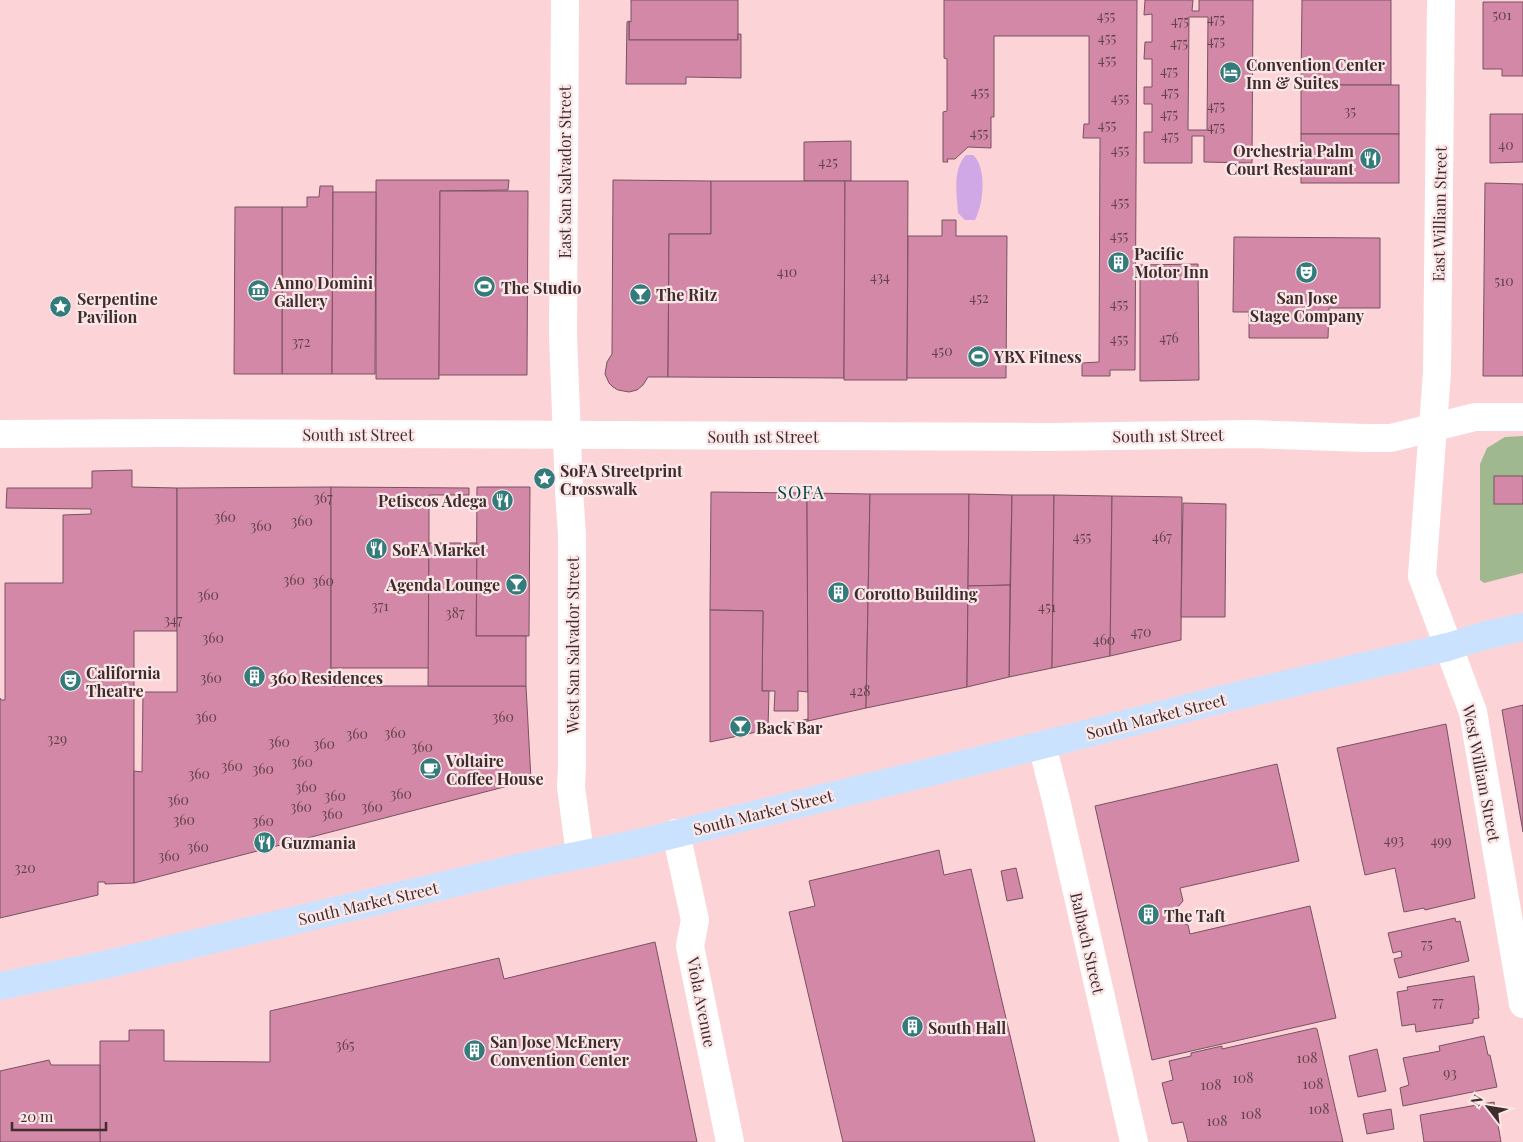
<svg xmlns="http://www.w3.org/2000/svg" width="1523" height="1142" font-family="'Playfair Display',serif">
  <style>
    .green { fill: #9fb890 }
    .water { fill: #d1a8e6 }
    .building { fill: #d288a6; stroke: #795261; fill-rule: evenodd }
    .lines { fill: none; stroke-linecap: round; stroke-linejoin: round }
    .minor { stroke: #fff; stroke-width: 28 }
    .tertiary { stroke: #fff; stroke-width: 28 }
    .primary { stroke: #cbe2ff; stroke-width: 28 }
    .labels { text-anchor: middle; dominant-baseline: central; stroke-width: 4.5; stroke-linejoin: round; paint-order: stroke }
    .number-label { font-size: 14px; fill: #64434b }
    .poi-label { font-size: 16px; font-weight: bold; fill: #3f2c2d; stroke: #fce7e8; text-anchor: start }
    .street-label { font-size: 16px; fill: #3f2c2d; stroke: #fce7e8 }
    .neighbourhood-label { font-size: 18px; letter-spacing: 1px; fill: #054847; stroke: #fce7e8 }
  </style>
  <rect width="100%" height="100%" fill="#fcd4d7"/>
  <!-- green -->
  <path class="green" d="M1523,436V573L1484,583L1480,580V464L1487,448L1505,437Z"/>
  <!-- water -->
  <path class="water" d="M966,155H973C987,167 984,204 975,220H965L958,213C957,194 952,170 966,155Z"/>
  <!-- building -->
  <g class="building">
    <path d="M631,0H738V40H629V21L631,22Z"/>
    <path d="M944,0H1137L1135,370H1110V376H1082V363L1099,362L1100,138H1083L1084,124H1089V36H994V117H991V148L968,147L955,159H947L948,162H943V112L947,111V59L944,58Z"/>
    <path d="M1145,0H1193L1192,11H1199V0H1253L1252,163L1204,162V136H1192V163H1144V132H1152V104H1144V87H1152V59H1144L1145,42H1152V14L1144,15ZM1189,17H1208L1207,130H1188Z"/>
    <path d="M1302,0H1391V85H1301Z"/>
    <path d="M1483,2H1523V76H1502V69H1483Z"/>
    <path d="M629,21V40H738V34H741V78L686,77V84H626L627,22Z"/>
    <rect x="1301" y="85" width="98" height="49"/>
    <path d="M1490,114H1523V162L1490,163Z"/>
    <rect x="1301" y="134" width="98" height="49"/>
    <path d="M851,141V181H804V142Z"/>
    <path d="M376,180H509L508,190L440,191L439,379H376Z"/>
    <path d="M613,180L711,181V234H669L668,377H648L643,385L637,390L629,392L618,390L613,387L609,383L605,374L607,362L612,354Z"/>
    <path d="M711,181H845L844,378L668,377L669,234H711Z"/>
    <path d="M845,181H908L907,380H844Z"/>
    <path d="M1485,183L1523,184V376H1483Z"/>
    <path d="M320,186H333L332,374H282V207H307V197H319Z"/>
    <path d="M440,191H528L527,375H439Z"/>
    <path d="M333,192H376L375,374H332Z"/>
    <path d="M235,207H282V374H234Z"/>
    <path d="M942,220H956V236H1007L1006,378H907L908,236H942Z"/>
    <path d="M1234,237L1380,238V308H1329L1328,338H1249V312H1233Z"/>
    <path d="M1198,264L1199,380L1140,381V265Z"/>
    <path d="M132,470V487L177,488V631H134V883L105,884V882H98V895L0,918V698L1,700H5V583H63V515L91,514V509L6,508L7,488H92V471Z"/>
    <rect x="1494" y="476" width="29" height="28"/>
    <path d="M331,487V686H526L531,780L134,883V771L142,772L143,692H177V488Z"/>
    <path d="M331,487L469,488V495H429V668H331Z"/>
    <path d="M477,487H530L529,636H476Z"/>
    <path d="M711,492L807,493L808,692L798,691V711H774L775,691H762L763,611L710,610Z"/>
    <path d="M807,493L870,494L866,708L808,721Z"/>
    <path d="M870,494H969L967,687L866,708Z"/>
    <path d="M969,494L1012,495L1010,585L968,586Z"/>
    <path d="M1012,495H1054L1052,668L1009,677Z"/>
    <path d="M1054,495L1112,496L1110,656L1052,668Z"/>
    <path d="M1112,496L1182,497L1181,640L1110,656Z"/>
    <path d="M1183,503L1226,504L1225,617H1181Z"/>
    <path d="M429,543H477L476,636H526V686H428Z"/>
    <path d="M1010,585L1009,677L967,687L968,586Z"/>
    <path d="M710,610L763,611L762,691H769L768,728L808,719V721L710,742Z"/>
    <path d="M1523,705V832L1502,710Z"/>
    <path d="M1446,724L1475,898L1425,910L1424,908L1404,912L1395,868L1365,875L1337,748Z"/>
    <path d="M1277,764L1299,861L1180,888L1183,901L1176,909L1178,921L1188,925L1190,934L1310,906L1336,1018L1152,1060L1095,806Z"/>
    <path d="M939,850L944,875L971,869L1035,1142H843L789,912L815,906L809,881Z"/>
    <path d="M1016,868L1023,898L1007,901L1001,871Z"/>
    <path d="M1455,918L1456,922L1460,921L1469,961L1399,978L1394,959L1402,957L1401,951L1393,953L1388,933Z"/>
    <path d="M655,942L697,1142H100V1041H129V1030H164V1061L270,1062V1011L499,958L504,979Z"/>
    <path d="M1474,976L1479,1010L1478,1011L1479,1018L1473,1019V1023L1416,1032L1415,1024L1402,1026L1397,992L1408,990L1407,987Z"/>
    <path d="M1315,1028L1317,1029L1343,1142H1188L1183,1122L1172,1124L1162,1083L1173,1080L1169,1061L1191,1056V1053L1222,1046V1049Z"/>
    <path d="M1484,1036L1488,1055H1490L1497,1087L1403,1106L1400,1088L1409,1085L1403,1058L1440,1051L1439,1046Z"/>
    <path d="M1377,1049L1386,1091L1358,1097L1349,1056Z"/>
    <path d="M49,1060L51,1065H100V1142H0V1071Z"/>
    <path d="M1494,1102L1501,1142H1424L1420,1115Z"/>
    <path d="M1391,1109L1394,1129L1367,1134L1363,1114Z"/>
  </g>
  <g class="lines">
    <!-- minor -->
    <g class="minor">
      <path d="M1441,0L1437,372L1422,576L1473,712L1523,1004"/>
      <path d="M1042,745L1056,800L1134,1142"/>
      <path d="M676,833L695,920L690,946L730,1142"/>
    </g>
    <!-- tertiary -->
    <g class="tertiary">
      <path d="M565,0L563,335L569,491L572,535V767L571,787L580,854"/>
      <path d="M0,434L168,433L1048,437L1251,434L1366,438H1391L1475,417H1523"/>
    </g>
    <!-- primary -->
    <path class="primary" d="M0,986L104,965L522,867L634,844L1042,745L1223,699L1448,647L1483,636L1523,627"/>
  </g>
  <!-- icons -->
  <defs>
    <symbol id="hotel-disc" viewBox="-11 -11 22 22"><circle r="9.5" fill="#337c7b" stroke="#fce7e8"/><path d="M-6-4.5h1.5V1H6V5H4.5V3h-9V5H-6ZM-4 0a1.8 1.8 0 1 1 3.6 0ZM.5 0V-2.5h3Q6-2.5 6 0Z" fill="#fff"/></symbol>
    <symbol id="restaurant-disc" viewBox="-11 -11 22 22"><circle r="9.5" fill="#337c7b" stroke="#fce7e8"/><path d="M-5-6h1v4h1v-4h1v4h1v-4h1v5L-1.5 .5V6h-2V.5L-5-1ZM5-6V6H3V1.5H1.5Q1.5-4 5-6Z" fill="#fff"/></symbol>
    <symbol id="building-disc" viewBox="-11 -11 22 22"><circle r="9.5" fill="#337c7b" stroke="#fce7e8"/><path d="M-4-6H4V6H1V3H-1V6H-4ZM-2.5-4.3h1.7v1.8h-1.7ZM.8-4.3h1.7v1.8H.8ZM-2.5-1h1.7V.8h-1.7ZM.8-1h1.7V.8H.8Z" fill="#fff"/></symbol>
    <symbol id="theatre-disc" viewBox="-11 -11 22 22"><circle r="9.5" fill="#337c7b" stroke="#fce7e8"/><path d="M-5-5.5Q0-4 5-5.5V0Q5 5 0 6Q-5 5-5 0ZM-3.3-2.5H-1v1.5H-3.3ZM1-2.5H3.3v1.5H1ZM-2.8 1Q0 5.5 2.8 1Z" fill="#fff"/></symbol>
    <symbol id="stadium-disc" viewBox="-11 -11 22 22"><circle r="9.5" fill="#337c7b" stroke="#fce7e8"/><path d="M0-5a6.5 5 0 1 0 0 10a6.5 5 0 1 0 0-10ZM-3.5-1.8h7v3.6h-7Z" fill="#fff"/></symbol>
    <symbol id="museum-disc" viewBox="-11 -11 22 22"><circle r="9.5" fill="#337c7b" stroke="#fce7e8"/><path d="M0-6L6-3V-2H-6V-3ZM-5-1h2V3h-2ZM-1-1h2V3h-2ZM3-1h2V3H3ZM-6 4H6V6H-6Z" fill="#fff"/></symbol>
    <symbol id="bar-disc" viewBox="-11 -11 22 22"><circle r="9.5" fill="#337c7b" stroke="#fce7e8"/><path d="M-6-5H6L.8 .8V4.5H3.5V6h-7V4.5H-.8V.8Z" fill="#fff"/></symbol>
    <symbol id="sight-disc" viewBox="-11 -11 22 22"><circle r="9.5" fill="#337c7b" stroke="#fce7e8"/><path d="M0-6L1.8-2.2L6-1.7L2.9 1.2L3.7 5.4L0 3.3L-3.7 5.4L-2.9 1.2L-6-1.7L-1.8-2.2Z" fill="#fff"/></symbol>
    <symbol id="cafe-disc" viewBox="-11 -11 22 22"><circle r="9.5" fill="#337c7b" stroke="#fce7e8"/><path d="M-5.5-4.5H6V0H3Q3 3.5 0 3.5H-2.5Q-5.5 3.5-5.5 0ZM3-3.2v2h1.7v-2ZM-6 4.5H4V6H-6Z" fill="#fff"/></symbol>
  </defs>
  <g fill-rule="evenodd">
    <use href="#hotel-disc" x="1218" y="60" width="25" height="25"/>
    <use href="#restaurant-disc" x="1358" y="146" width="25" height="25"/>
    <use href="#building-disc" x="1106" y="250" width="25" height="25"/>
    <use href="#theatre-disc" x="1294" y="260" width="25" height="25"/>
    <use href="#stadium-disc" x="472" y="274" width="25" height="25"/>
    <use href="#museum-disc" x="246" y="278" width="25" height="25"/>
    <use href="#bar-disc" x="628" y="282" width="25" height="25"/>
    <use href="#sight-disc" x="48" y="294" width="25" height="25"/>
    <use href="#stadium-disc" x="966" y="344" width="25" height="25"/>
    <use href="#sight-disc" x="532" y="466" width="25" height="25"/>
    <use href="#restaurant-disc" x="490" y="488" width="25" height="25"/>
    <use href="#restaurant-disc" x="364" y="536" width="25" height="25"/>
    <use href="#bar-disc" x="504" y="572" width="25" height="25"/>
    <use href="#building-disc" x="826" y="580" width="25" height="25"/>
    <use href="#building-disc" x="242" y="664" width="25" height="25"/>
    <use href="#theatre-disc" x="58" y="668" width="25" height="25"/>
    <use href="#bar-disc" x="728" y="714" width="25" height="25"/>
    <use href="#cafe-disc" x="418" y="756" width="25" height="25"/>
    <use href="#restaurant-disc" x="252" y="830" width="25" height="25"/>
    <use href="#building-disc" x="1136" y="902" width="25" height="25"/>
    <use href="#building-disc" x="900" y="1014" width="25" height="25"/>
    <use href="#building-disc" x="462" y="1038" width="25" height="25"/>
  </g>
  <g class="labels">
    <!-- number labels -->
    <g class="number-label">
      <text x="1502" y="14">501</text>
      <text x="1106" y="15">455</text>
      <text x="1216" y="18">475</text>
      <text x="1180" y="20">475</text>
      <text x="1107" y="37">455</text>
      <text x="1216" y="40">475</text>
      <text x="1179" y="42">475</text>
      <text x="1107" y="59">455</text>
      <text x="1169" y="70">475</text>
      <text x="980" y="91">455</text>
      <text x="1170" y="91">475</text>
      <text x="1120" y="97">455</text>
      <text x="1216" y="105">475</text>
      <text x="1350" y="110">35</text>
      <text x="1169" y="113">475</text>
      <text x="1107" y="124">455</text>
      <text x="1216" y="126">475</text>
      <text x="979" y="132">455</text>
      <text x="1170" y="135">475</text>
      <text x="1506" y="144">40</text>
      <text x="1120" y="149">455</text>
      <text x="828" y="161">425</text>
      <text x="1120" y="201">455</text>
      <text x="1119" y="235">455</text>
      <text x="787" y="271">410</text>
      <text x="880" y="276">434</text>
      <text x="1504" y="280">510</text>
      <text x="979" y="297">452</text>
      <text x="1119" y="303">455</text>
      <text x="1169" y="337">476</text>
      <text x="1119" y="338">455</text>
      <text x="301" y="341">372</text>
      <text x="942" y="350">450</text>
      <text x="323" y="497">367</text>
      <text x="225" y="516">360</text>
      <text x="302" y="520">360</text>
      <text x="261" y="525">360</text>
      <text x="1082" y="536">455</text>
      <text x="1162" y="536">467</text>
      <text x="294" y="579">360</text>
      <text x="323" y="580">360</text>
      <text x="208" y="594">360</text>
      <text x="380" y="605">371</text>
      <text x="1047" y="606">451</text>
      <text x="455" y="612">387</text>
      <text x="173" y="619">347</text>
      <text x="1141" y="631">470</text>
      <text x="213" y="637">360</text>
      <text x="1104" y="639">460</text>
      <text x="211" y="677">360</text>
      <text x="860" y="690">428</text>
      <text x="206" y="716">360</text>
      <text x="503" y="716">360</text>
      <text x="395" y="732">360</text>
      <text x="357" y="733">360</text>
      <text x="57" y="738">329</text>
      <text x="279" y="741">360</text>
      <text x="324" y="743">360</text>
      <text x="422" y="746">360</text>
      <text x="302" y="761">360</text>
      <text x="232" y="765">360</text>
      <text x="263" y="768">360</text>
      <text x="199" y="773">360</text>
      <text x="306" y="786">360</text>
      <text x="401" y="793">360</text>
      <text x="335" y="795">360</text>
      <text x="178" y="799">360</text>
      <text x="301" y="806">360</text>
      <text x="372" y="806">360</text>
      <text x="332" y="813">360</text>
      <text x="184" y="819">360</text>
      <text x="263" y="820">360</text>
      <text x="1394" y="839">493</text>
      <text x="1441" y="840">499</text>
      <text x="198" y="846">360</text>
      <text x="169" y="855">360</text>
      <text x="25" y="867">320</text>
      <text x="1427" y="943">75</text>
      <text x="1438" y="1001">77</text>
      <text x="345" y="1044">365</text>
      <text x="1307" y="1057">108</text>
      <text x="1450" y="1072">93</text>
      <text x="1243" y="1077">108</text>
      <text x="1313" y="1083">108</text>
      <text x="1211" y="1084">108</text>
      <text x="1319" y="1108">108</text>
      <text x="1251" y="1113">108</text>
      <text x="1217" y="1120">108</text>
    </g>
    <!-- poi labels -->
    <g class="poi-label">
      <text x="1246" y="64">Convention Center<tspan x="1246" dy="18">Inn &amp; Suites</tspan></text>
      <text x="1354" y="150" text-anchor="end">Orchestria Palm<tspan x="1354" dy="18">Court Restaurant</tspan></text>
      <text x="1134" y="253">Pacific<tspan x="1134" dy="18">Motor Inn</tspan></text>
      <text x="274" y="282">Anno Domini<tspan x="274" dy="18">Gallery</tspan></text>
      <text x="501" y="287">The Studio</text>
      <text x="656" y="294">The Ritz</text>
      <text x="1307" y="297" text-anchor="middle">San Jose<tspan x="1307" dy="18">Stage Company</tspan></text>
      <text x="77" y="298">Serpentine<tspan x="77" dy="18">Pavilion</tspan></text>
      <text x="994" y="356">YBX Fitness</text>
      <text x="560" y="470">SoFA Streetprint<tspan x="560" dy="18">Crosswalk</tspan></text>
      <text x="487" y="500" text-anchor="end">Petiscos Adega</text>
      <text x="392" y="549">SoFA Market</text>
      <text x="500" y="584" text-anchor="end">Agenda Lounge</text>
      <text x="854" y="593">Corotto Building</text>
      <text x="86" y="672">California<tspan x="86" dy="18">Theatre</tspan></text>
      <text x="270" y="677">360 Residences</text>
      <text x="756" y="727">Back Bar</text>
      <text x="446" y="760">Voltaire<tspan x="446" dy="18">Coffee House</tspan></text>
      <text x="281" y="842">Guzmania</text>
      <text x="1164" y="915">The Taft</text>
      <text x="928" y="1027">South Hall</text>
      <text x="490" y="1041">San Jose McEnery<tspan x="490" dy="18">Convention Center</tspan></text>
    </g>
    <!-- street labels -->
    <g class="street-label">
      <text transform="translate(564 172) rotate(-90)">East San Salvador Street</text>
      <text transform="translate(1439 214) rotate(-89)">East William Street</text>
      <text x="358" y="434">South 1st Street</text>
      <text transform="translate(1168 435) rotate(-1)">South 1st Street</text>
      <text x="763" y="436">South 1st Street</text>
      <text transform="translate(572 645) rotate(-90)">West San Salvador Street</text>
      <text transform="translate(1156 716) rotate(-14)">South Market Street</text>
      <text transform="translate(1482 773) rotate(79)">West William Street</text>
      <text transform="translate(763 812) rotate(-14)">South Market Street</text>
      <text transform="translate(368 903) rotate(-13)">South Market Street</text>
      <text transform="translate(1088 943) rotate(77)">Balbach Street</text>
      <text transform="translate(702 1002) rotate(79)">Viola Avenue</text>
    </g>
    <!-- neighbourhood labels -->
    <g class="neighbourhood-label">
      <text x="801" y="492">SOFA</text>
    </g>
  </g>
  <!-- north arrow -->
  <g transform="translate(1488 1107) rotate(301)" stroke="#fce7e8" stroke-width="4" paint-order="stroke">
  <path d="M0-4L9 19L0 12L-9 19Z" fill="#3f2c2d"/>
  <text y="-8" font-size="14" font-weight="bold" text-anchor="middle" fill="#3f2c2d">N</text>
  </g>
  <!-- scale -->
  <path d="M12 1122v8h94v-8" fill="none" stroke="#3f2c2d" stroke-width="2.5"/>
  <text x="20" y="1122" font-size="15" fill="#3f2c2d" stroke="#fce7e8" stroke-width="4" paint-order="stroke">20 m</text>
</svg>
